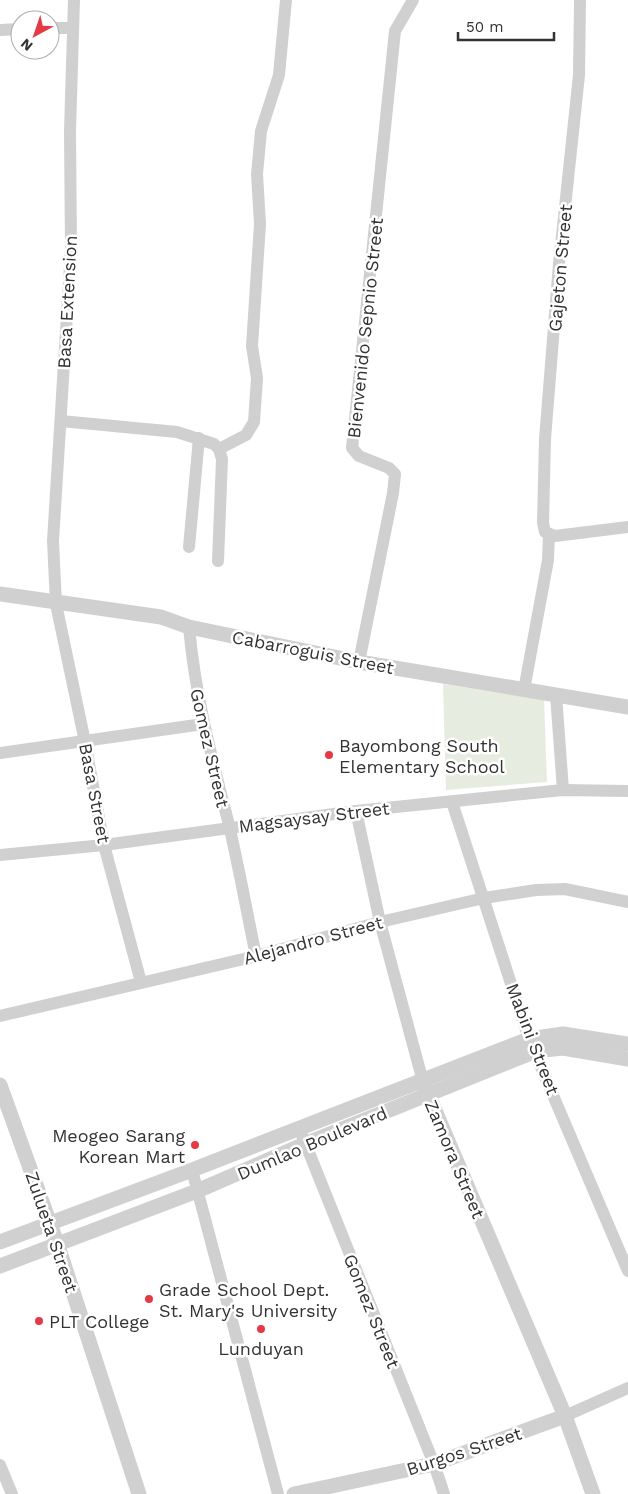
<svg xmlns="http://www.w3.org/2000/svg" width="628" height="1494" font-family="'Work Sans',sans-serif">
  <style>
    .green { fill: #e6ecdf }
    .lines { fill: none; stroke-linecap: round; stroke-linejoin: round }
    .minor { stroke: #d0d0d0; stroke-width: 12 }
    .tertiary { stroke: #d0d0d0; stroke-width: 15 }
    .poi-dot { fill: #e63946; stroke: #fff; stroke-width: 2 }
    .labels { text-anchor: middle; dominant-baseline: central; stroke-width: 5; stroke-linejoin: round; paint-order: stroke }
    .street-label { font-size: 18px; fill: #333; stroke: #fff }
    .poi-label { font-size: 18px; fill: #333; stroke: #fff; text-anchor: start }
  </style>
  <rect width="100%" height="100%" fill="#fff"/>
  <!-- green -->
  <path class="green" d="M443,684L544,700L547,782L446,790Z"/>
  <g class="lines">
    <!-- minor -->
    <g class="minor">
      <path d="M74,0L70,131L71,250L53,541L56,604L85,742L104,845L141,982"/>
      <path d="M580,0L579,75L559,264L545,439L543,523L545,532L555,536L628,527"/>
      <path d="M50,28H73"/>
      <path d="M0,30L20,29"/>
      <path d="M61,421L177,432L214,444L219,449L222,459L218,561"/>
      <path d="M219,449L246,435L254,422L257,378L252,346L260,224L257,174L261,131L279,75L286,0"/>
      <path d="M189,547L199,438"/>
      <path d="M189,627C195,695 212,759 229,825C239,868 247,913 256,956"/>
      <path d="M359,662L393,493L395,474L389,468L359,456L352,448L395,31L413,0"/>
      <path d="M524,690L548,560L549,534"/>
      <path d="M556,695L563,790"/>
      <path d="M0,753L203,724"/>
      <path d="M452,802L529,1039L628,1271"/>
      <path d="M356,811L380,922L422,1078"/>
      <path d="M0,855L104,845L356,811L563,790L628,791"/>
      <path d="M0,1016L256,956L380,922L484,898L536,890L565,889L628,902"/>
      <path d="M302,1135L434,1464L444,1494"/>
      <path d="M192,1170L278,1494"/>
      <path d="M565,1416L628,1388"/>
      <path d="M0,1465L12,1494"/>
    </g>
    <!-- tertiary -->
    <g class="tertiary">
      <path d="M0,594L161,617L189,627L359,662L628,707"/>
      <path d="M0,1085L57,1243L139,1494"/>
      <path d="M425,1087L565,1416L593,1494"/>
      <path d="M0,1242L192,1170L529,1039L563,1034L628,1044"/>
      <path d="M0,1266L197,1191L305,1144L536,1051L563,1048L628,1059"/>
      <path d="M294,1494L434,1464L565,1416"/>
    </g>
  </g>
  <!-- markers -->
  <g class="poi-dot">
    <circle cx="329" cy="755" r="5"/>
    <circle cx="195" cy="1145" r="5"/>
    <circle cx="149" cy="1299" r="5"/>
    <circle cx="39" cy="1321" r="5"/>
    <circle cx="261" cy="1329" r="5"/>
  </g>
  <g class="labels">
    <!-- street labels -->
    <g class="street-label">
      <text transform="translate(560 268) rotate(-85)">Gajeton Street</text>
      <text transform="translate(67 302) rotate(-87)">Basa Extension</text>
      <text transform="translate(365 328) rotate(-84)">Bienvenido Sepnio Street</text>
      <text transform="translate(313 652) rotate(11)">Cabarroguis Street</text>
      <text transform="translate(210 748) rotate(77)">Gomez Street</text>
      <text transform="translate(95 793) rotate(79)">Basa Street</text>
      <text transform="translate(314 817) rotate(-7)">Magsaysay Street</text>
      <text transform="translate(313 940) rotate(-15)">Alejandro Street</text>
      <text transform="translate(533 1039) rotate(69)">Mabini Street</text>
      <text transform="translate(312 1143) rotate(-23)">Dumlao Boulevard</text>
      <text transform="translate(455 1159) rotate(67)">Zamora Street</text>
      <text transform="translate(52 1232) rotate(71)">Zulueta Street</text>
      <text transform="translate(372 1311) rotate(68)">Gomez Street</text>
      <text transform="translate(464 1451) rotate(-18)">Burgos Street</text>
    </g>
    <!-- poi labels -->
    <g class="poi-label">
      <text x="339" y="745">Bayombong South<tspan x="339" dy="21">Elementary School</tspan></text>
      <text x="185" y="1135" text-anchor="end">Meogeo Sarang<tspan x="185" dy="21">Korean Mart</tspan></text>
      <text x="159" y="1289">Grade School Dept.<tspan x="159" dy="21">St. Mary's University</tspan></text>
      <text x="49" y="1321">PLT College</text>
      <text x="261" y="1348" text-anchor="middle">Lunduyan</text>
    </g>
  </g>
  <!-- north arrow -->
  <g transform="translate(35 35) rotate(220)"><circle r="24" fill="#ffffff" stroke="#adadad"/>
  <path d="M0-4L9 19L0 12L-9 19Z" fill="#e63946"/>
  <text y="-8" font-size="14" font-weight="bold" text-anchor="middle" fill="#333333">N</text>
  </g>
  <!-- scale -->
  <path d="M458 32v8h96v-8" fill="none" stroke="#333333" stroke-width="2.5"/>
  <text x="466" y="32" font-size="15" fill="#333333" stroke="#ffffff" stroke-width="4" paint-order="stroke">50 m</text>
</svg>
